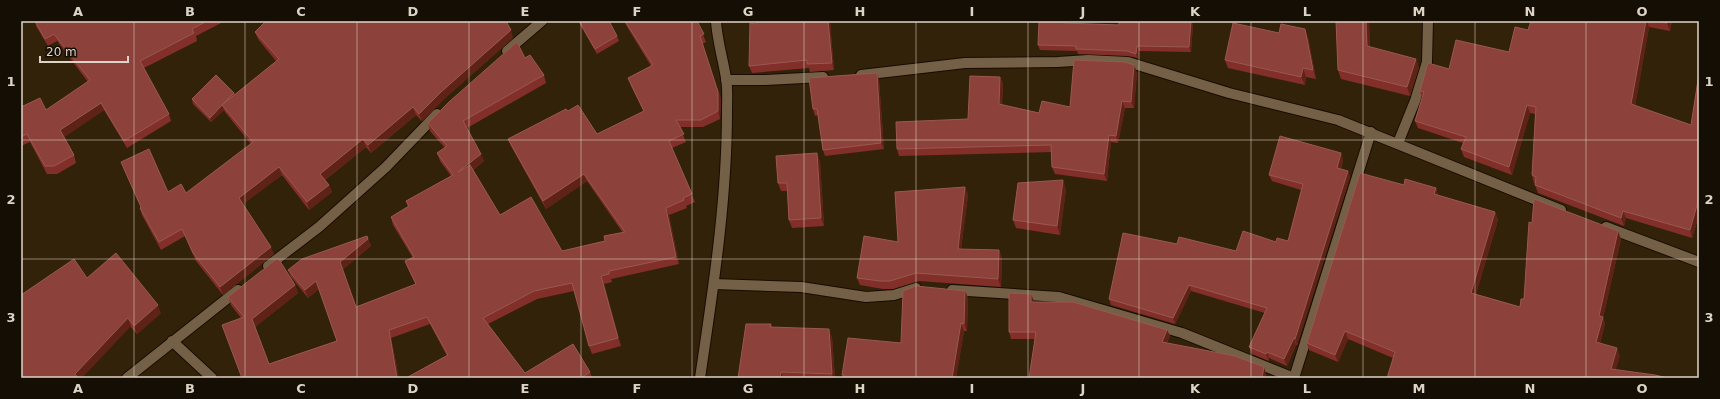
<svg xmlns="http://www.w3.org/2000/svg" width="1720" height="399" font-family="'DejaVu Sans',sans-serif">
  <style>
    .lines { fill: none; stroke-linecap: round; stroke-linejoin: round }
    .minor-casing { stroke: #1a0b00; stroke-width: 12 }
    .minor { stroke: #736047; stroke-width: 10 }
    .wall { fill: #822f2a }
    .shaded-wall { fill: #5e2316 }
    .building { fill: #8c413b; stroke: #995850 }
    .grid { fill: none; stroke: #ded4c6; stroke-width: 1; stroke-opacity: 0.55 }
    .neatline { fill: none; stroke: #ded4c6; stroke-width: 1.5 }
    .grid-label { font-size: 13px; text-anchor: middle; font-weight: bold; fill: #ded4c6 }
  </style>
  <rect width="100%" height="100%" fill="#33220a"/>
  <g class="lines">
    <defs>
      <g id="minor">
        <path d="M507,51L542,21"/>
        <path d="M861,75L965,63L1058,62L1088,60L1128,62L1229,93L1338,120L1561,210"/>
        <path d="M726,80H765L823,77"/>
        <path d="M1398,143L1415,101L1427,62L1428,21"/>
        <path d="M1606,227L1699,262"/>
        <path d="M268,266L319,227L386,167L437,114"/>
        <path d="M714,284L801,287L866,297L894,295L916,288"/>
        <path d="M952,290L1059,297L1182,333L1294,378"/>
        <path d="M172,341L212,378"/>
        <path d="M127,378L238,290"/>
        <path d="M700,378C713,290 727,201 727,111C727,101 728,89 726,78C723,59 717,40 716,21"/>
        <path d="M1294,378L1371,132"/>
      </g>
    </defs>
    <!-- minor casing -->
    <use href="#minor" class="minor-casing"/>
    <!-- minor -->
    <use href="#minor" class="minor"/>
  </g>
  <!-- wall -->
  <g class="wall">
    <path d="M35,21H225L196,36L197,41L144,68L169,114L171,121L127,148L104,110L64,137L74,155L76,163L57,174H47L30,142L21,146V107L46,110L88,82L57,41L48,46L36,26Z"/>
    <path d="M578,21H609L617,36L619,41L597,54Z"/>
    <path d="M624,21H697L706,42L702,44L721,99L720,119L703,127H680L686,142L672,148L695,202L686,206L687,208L669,215L679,264L611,279L612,282L604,284L621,346L592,354L589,346L574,291L537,299L488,324L525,373L590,372L592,378H406L447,356L430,324L391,338L399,378H242L241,318L231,305L228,297L295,285L298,293L255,327L269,364L337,341L319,289L308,298L291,277L288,270L368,239L371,246L342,270L356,307L416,285L408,269L405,261L413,258L393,225L391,217L408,207L406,201L451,176L440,161L437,153L445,148L430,131L428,123L525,58L544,75L546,83L467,128L484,161L473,170L500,215L562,251L605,241L623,233L587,181L546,209L511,146L508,139L568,111L597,134L644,112L631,86L628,78L651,66L626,25Z"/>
    <path d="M830,21L834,70L810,72L809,68L752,73L749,66L756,24Z"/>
    <path d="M1065,21L1066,23L1119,25L1193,24L1191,52L1139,51L1138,58L1128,56L1078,54L1077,51L1040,50L1038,45Z"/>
    <path d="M1336,21H1369L1370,47L1419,67L1410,96L1341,79L1338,70Z"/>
    <path d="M1531,21H1672L1670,31L1649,27L1635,106L1691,125L1699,74V216L1692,238L1626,218L1624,226L1538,193L1535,185V183H1534L1532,175L1535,114L1530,113L1512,175L1464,157L1461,149L1463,143L1418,128L1415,121L1422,98L1420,91L1449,69L1509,52L1528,30Z"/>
    <path d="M255,32L513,38L444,99L422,121L416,115L371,153L366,147L325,180L329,185L332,192L309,210L282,175L243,204L274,254L223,295L196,261L185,236L161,250L142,215L140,208L141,207L121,162L168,192L186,193L251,144L225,112L224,110L211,122L193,104L192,99L234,93L235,94L276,61L258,39Z"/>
    <path d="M1279,33L1308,37L1316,79L1306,77L1305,85L1228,68L1225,60Z"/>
    <path d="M1137,72L1134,108H1125L1118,143L1111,142L1107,181L1055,174L1052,167V152L899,156L897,149L968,119L1000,77L1003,84L1002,105L1039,113L1070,107Z"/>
    <path d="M877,73L879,80L884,149L825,156L823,150L818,115L815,116L813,109Z"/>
    <path d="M1341,153L1343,160L1341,169L1348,171L1350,177L1297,345H1296L1287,366L1269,358V361L1252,354L1249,347L1265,313L1191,291L1175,324L1111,305L1109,299L1177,244L1236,251L1288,241L1301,190L1272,181L1269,175Z"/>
    <path d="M820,161L824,226L792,228L789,220L787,191H781L778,183Z"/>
    <path d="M1404,185L1436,188L1438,195L1495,212L1498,220L1476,294L1520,307L1524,299L1532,223L1621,239L1603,318L1605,324L1600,343L1620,356L1393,358L1348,339L1338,362L1309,350L1307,343Z"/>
    <path d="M965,187L968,195L961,249L1002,257L1001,287L919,281L893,289H883L860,285L857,278L898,242Z"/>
    <path d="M1066,189L1060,235L1016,228L1013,220Z"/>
    <path d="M87,278L161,313L137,334Z"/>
    <path d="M965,291L968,298L967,331H964L956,378H843L842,375L901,343Z"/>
    <path d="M1034,301V302L1167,330L1170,336L1167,343L1266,374V378H1029L1035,339H1011L1009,332Z"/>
    <path d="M771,324L772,327L832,337L835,378H738Z"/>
  </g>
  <!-- shaded-wall -->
  <g class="shaded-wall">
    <path d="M828,21H830L834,70L832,63Z"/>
    <path d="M1191,21L1193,24L1191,52L1189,47Z"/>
    <path d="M1366,21H1369L1370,55L1367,46Z"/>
    <path d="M1646,21H1647L1649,27L1634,112L1631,104Z"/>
    <path d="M1668,21H1672L1670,31L1667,23Z"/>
    <path d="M1305,29L1308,37L1316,79L1313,70Z"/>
    <path d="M511,30L513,38L444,99L422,121L419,114L441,92Z"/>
    <path d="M700,36L721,99L720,119L718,111Z"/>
    <path d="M1137,46L1139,51L1138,58L1136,54Z"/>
    <path d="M1416,59L1419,67L1410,96L1407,87Z"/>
    <path d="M1134,65L1137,72L1134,108L1131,102Z"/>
    <path d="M1303,68L1306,77L1305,85L1301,77Z"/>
    <path d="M877,73L879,80L884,149L881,143Z"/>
    <path d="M1000,77L1003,84L1001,111L999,104Z"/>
    <path d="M1122,101L1125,108L1118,143L1116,136Z"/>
    <path d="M101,103L104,110L63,138L60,130Z"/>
    <path d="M222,105L224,110L211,122L210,118Z"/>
    <path d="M1527,105L1530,113L1512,175L1509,167Z"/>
    <path d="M413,107L416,115L371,153L368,145Z"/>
    <path d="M1109,135L1111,142L1107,181L1104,174Z"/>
    <path d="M363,139L366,147L323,181L320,174Z"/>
    <path d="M817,153L820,161L824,226L821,218Z"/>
    <path d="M1341,153L1343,160L1339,174L1337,168Z"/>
    <path d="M481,154L484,161L461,179L458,172Z"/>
    <path d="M279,167L282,175L242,205L239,198Z"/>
    <path d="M1348,171L1350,177L1297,345L1295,339Z"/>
    <path d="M584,174L587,181L546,209L543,201Z"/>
    <path d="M1063,180L1066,189L1060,235L1057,226Z"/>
    <path d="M329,185L332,192L309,210L307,202Z"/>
    <path d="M965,187L968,195L960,257L958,249Z"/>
    <path d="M1436,188L1438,196L1434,194Z"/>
    <path d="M1699,198V216L1692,238L1690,230Z"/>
    <path d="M666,208L669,215L679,264L676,257Z"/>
    <path d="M1623,211L1626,218L1624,226L1621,218Z"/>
    <path d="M1495,212L1498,220L1474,300L1471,293Z"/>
    <path d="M1618,231L1621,239L1603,318L1605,324L1599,350L1596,342L1599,316Z"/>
    <path d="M368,239L371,246L342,270L340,262Z"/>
    <path d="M271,247L274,254L223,295L220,287Z"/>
    <path d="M999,250L1002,257L1001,287L998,279Z"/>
    <path d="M601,276L604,284L621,346L618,338Z"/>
    <path d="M316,281L319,289L308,298L305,290Z"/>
    <path d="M295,285L298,293L255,327L252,319Z"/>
    <path d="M1189,285L1191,291L1175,324L1173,318Z"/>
    <path d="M965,291L968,298L967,331L964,324Z"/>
    <path d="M1031,294L1034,301V309L1031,302Z"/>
    <path d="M158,305L161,313L137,334L134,326Z"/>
    <path d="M128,318L131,326L82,378H77L75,374Z"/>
    <path d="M961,323L964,331L956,378H952Z"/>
    <path d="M829,329L832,337L835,378H833L832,374Z"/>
    <path d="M389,330L391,338L399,378H397Z"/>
    <path d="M1167,330L1170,336L1164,348L1162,342Z"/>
    <path d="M1345,331L1348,339L1338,362L1335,355Z"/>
    <path d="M1294,338L1296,345L1287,366L1284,359Z"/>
    <path d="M1617,348L1620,356L1614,376L1611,369Z"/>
    <path d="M1267,352L1269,358V361L1266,354Z"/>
    <path d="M1264,367L1266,374V378H1262Z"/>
    <path d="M781,372L783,378H780Z"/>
  </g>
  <!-- building -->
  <g class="building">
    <path d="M35,21H207L192,29L194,33L140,61L169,114L124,141L101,103L60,130L74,155L54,166H45L27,134L21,137V107L40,98L46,110L90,80L54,34L45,39Z"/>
    <path d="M266,21H506L511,30L441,92L419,114L413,107L368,145L363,139L320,174L329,185L307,202L279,167L239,198L271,247L220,287L193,253L182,229L159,242L140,208L141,207L121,162L149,149L168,192L181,184L186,193L253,142L222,105L279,59L255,32Z"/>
    <path d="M579,21H609L617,36L595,49Z"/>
    <path d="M625,21H697L704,34L700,36L718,92V111L701,120H676L684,134L669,141L692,194L683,198L684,200L666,208L676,257L609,271V274L601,276L618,338L589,346L572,283L534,291L483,318L525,373L573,344L590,372L581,378H406L448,355L427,317L389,330L397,378H242L222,325L244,317L228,297L278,258L295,285L252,319L269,364L337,341L316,281L305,290L288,270L302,259L367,236L368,239L340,262L356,307L416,284L405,261L414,257L391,217L409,206L406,201L453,175L437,153L447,146L428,123L450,101L517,42L525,58L530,55L544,75L463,121L481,154L458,172L470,165L500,215L531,197L562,251L605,241L604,236L625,232L584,174L543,201L508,139L566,109L568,111L578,105L597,134L644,111L628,78L653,65Z"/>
    <path d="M756,21H828L832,63L807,64V60L749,66L750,23L756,24Z"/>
    <path d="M1039,21H1064V23L1119,25V21H1191L1189,47L1137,46L1136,54L1127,51L1076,49V46L1038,45Z"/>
    <path d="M1336,21H1366L1367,46L1416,59L1407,87L1338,70Z"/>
    <path d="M1531,21H1646L1631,104L1691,125L1699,74V198L1690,230L1623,211L1621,218L1535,185L1536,177L1532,175L1536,107L1527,105L1509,167L1461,149L1466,137L1415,121L1424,92L1420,91L1428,63L1449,69L1456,40L1509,52L1515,27L1528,30Z"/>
    <path d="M1655,21H1668L1667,23Z"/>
    <path d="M1233,23L1279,33L1281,24L1305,29L1313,70L1303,68L1301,77L1225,60Z"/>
    <path d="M1074,60L1124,62L1134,65L1131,102L1122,101L1116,136L1109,135L1104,174L1052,167L1051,145L897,149L896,122L968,119L970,76L1000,77L999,104L1039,113L1042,101L1070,107Z"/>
    <path d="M877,73L881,143L823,150L817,109H813L809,78Z"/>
    <path d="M216,75L234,93L222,105L210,118L192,99Z"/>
    <path d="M1280,136L1341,153L1337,168L1348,171L1295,339L1294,338L1284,359L1267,352L1266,354L1249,347L1267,308L1189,285L1173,318L1109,299L1123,233L1177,244L1179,237L1236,251L1243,231L1276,242L1277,238L1288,241L1303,184L1269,175Z"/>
    <path d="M817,153L821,218L789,220L787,183H778L776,156Z"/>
    <path d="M1360,173L1404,185L1405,179L1436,188L1434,194L1495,212L1471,293L1520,307L1521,299H1524L1529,222L1532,223L1534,199L1618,231L1599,316L1603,317L1596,342L1617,348L1611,369L1655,375L1668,378H1387L1395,352L1345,331L1335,355L1307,343Z"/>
    <path d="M1063,180L1057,226L1013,220L1018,183Z"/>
    <path d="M965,187L958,249L999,250L998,279L916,273L890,281H880L857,278L864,236L898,242L895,192Z"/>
    <path d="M116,253L158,305L134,326L128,318L75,374L78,378H21V295L74,259L87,278Z"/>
    <path d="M916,286L965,291L964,324L961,323L952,378H844V375H842L848,338L901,343L903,291Z"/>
    <path d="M1009,293L1031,294V302H1073L1167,330L1162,342L1235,356L1264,367L1262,378H1029L1036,332H1009Z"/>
    <path d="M746,324H771L770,327L829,329L832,374L781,372L780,378H738Z"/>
  </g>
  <!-- grid -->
  <path class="grid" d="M134,21V378M245,21V378M357,21V378M469,21V378M581,21V378M692,21V378M804,21V378M916,21V378M1028,21V378M1139,21V378M1251,21V378M1363,21V378M1475,21V378M1586,21V378M21,140H1699M21,259H1699"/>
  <!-- border -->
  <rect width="1720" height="399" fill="none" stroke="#150e05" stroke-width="44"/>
  <!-- scale -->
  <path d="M40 56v6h88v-6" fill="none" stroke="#ded4c6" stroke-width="2"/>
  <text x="46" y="56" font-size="12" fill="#ded4c6" stroke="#150e05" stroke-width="3" paint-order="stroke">20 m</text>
  <rect x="22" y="22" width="1676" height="355" class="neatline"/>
  <g class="grid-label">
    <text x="78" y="16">A</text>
    <text x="190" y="16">B</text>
    <text x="301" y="16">C</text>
    <text x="413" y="16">D</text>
    <text x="525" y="16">E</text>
    <text x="637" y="16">F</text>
    <text x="748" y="16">G</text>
    <text x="860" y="16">H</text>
    <text x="972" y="16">I</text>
    <text x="1083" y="16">J</text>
    <text x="1195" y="16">K</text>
    <text x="1307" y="16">L</text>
    <text x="1419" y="16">M</text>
    <text x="1530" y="16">N</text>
    <text x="1642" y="16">O</text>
    <text x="11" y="86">1</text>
    <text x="1709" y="86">1</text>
    <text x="11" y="204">2</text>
    <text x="1709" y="204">2</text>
    <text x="11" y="322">3</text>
    <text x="1709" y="322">3</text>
    <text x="78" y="393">A</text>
    <text x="190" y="393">B</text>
    <text x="301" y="393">C</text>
    <text x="413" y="393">D</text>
    <text x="525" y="393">E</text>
    <text x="637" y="393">F</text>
    <text x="748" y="393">G</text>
    <text x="860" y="393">H</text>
    <text x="972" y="393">I</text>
    <text x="1083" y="393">J</text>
    <text x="1195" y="393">K</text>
    <text x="1307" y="393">L</text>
    <text x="1419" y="393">M</text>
    <text x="1530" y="393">N</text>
    <text x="1642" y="393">O</text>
  </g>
</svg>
